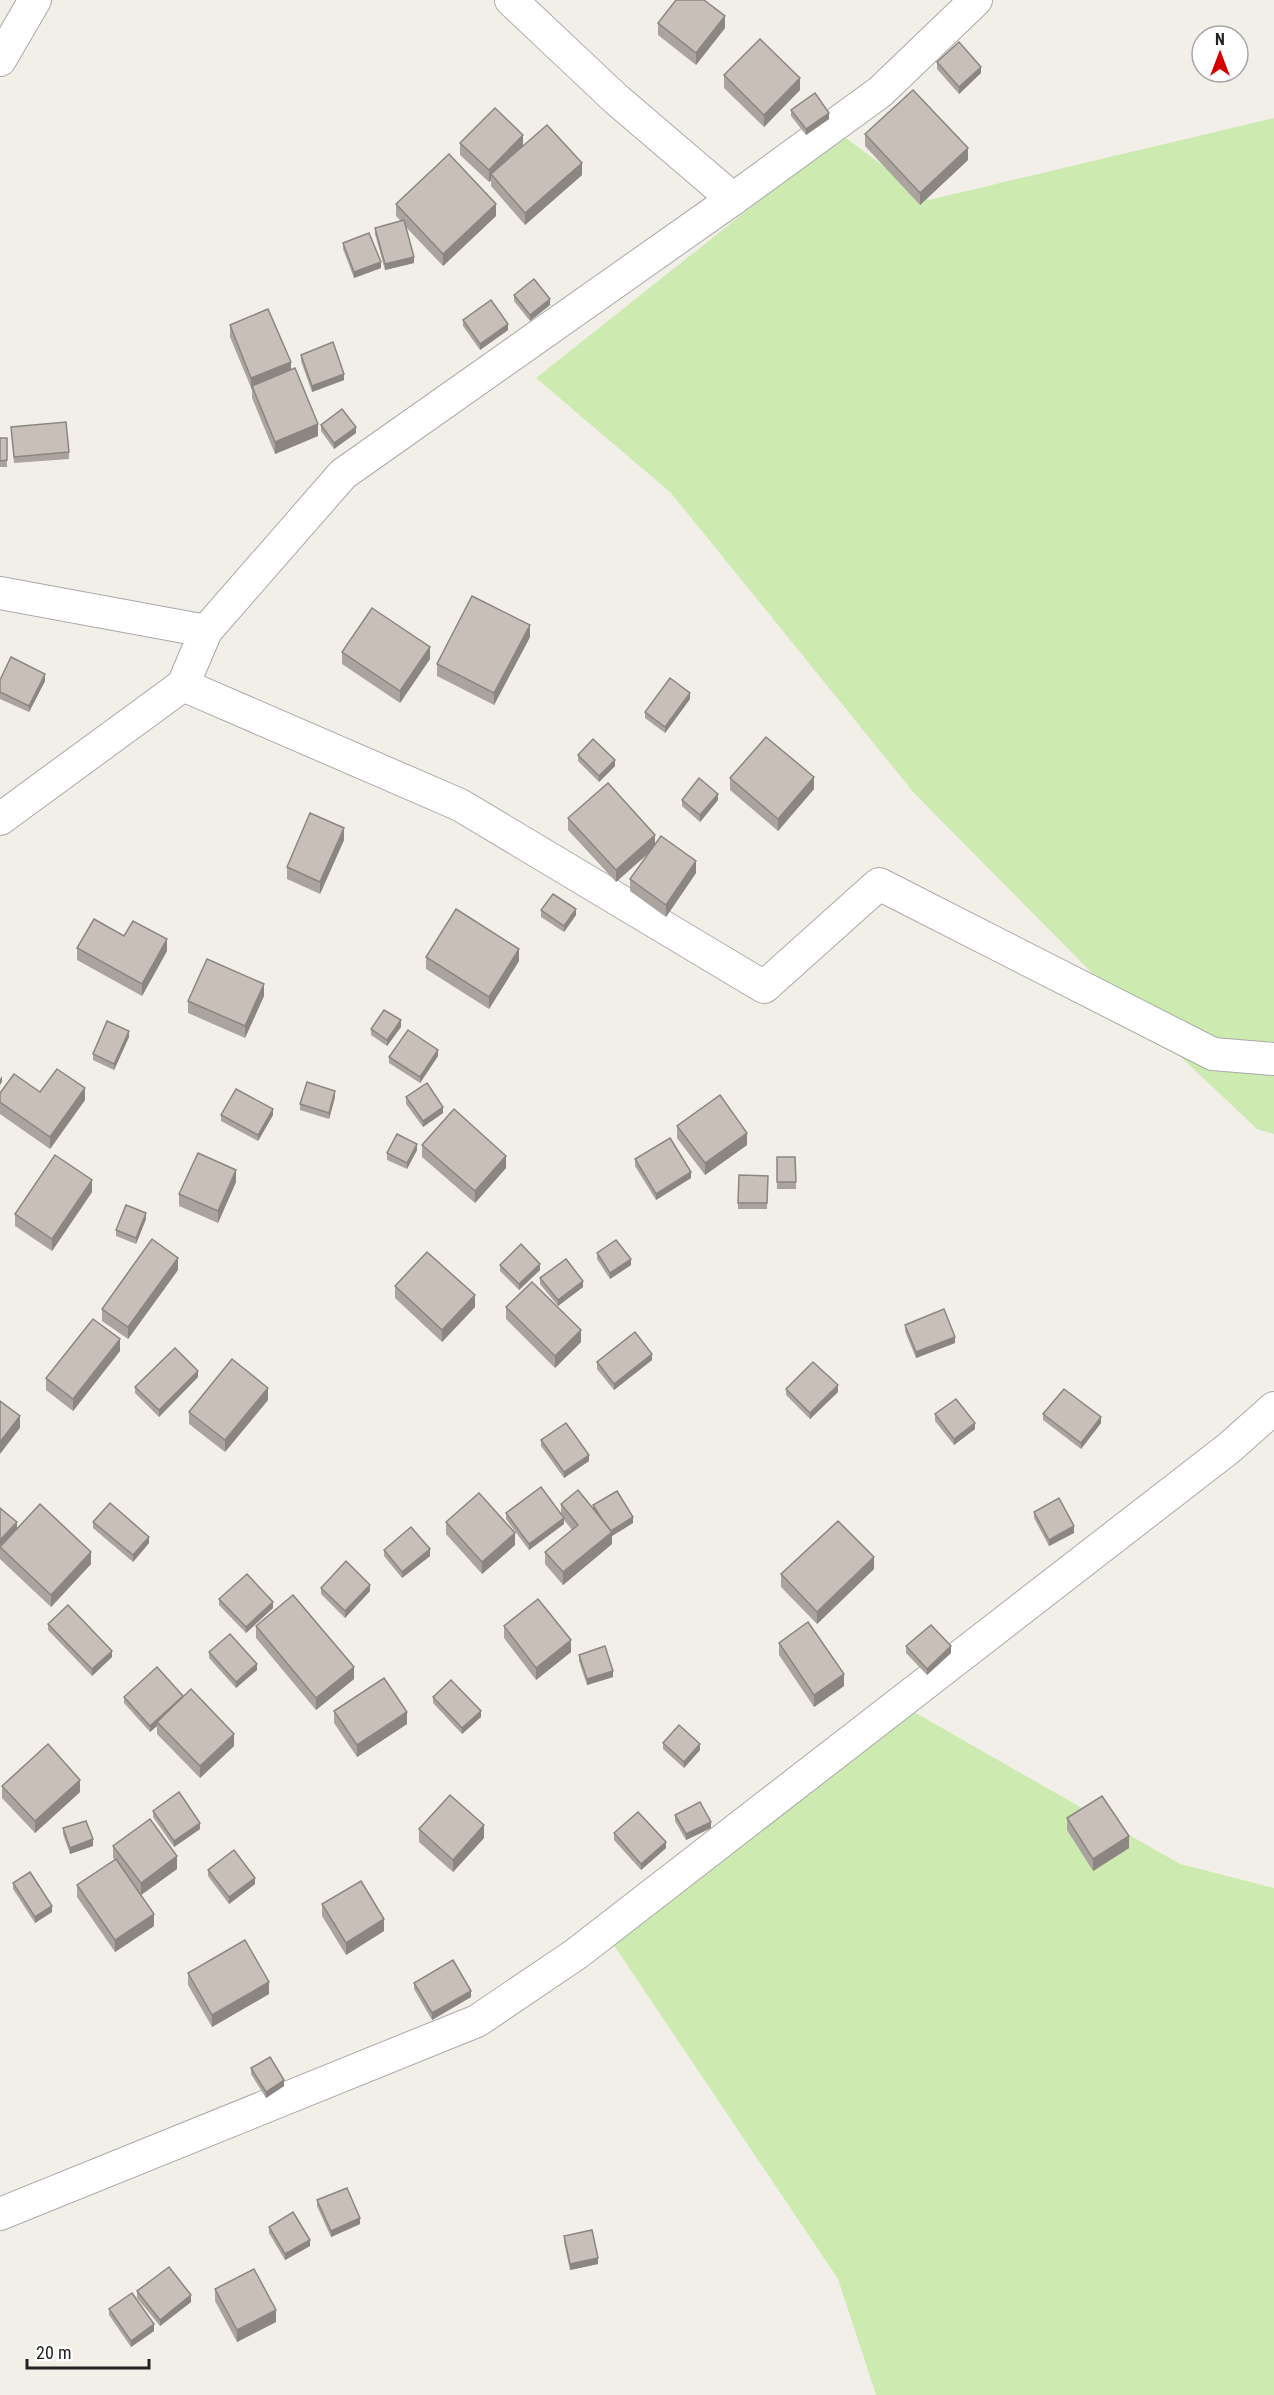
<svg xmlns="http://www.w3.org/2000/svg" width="1274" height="2395" font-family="'Roboto Condensed',sans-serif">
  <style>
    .grass { fill: #cdebb0 }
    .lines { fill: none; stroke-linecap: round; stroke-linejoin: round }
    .minor-casing { stroke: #a9a9a9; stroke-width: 34 }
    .minor { stroke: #fff; stroke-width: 32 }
    .wall { fill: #aba49e }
    .shaded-wall { fill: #8b8681 }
    .building { fill: #c7bfb8; stroke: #8b8681; stroke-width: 1.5 }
  </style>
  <rect width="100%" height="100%" fill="#f2efe9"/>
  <!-- grass -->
  <g class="grass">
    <path d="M1274,118V1134L1257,1129L1093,974L914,793L671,493L536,378L842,135L929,200Z"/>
    <path d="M914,1712L1180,1864L1274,1888V2395H876L838,2279L605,1932Z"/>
  </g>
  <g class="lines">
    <defs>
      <g id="minor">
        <path d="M511,0L616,99L733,199"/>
        <path d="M0,60L35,0"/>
        <path d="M0,593L206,631L183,685L0,819"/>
        <path d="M206,631L343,474L733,199L880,92L976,0"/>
        <path d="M183,685L460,805L764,987L879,884L1213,1054L1274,1059"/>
        <path d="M0,2214L477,2021L576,1954L1229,1448L1274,1408"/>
      </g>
    </defs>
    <!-- minor casing -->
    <use href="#minor" class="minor-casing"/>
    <!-- minor -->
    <use href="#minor" class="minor"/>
  </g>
  <!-- wall -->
  <g class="wall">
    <path d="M658,23L725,28L696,65L658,35Z"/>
    <path d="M937,62L981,73L959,94L937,69Z"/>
    <path d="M724,75L800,90L764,127L724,88Z"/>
    <path d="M791,110L829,119L806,135L791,116Z"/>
    <path d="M865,134L968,160L920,205L865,146Z"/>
    <path d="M460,143L523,145L582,175L525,225L491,186V180L489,182L460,155Z"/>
    <path d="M396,204L496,216L443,266L405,226L414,263L385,270L375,234V228L401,221L396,216Z"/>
    <path d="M343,243L381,268L354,278L343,249Z"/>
    <path d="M514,295L550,305L530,321L514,301Z"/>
    <path d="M463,320L508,330L480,350L463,326Z"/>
    <path d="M230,325L291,370L318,436L275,454L252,398V390L230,337Z"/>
    <path d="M301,355L344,380L312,392L301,361Z"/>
    <path d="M321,425L356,433L334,449L321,431Z"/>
    <path d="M11,427L69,452V459L14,463Z"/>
    <rect x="0" y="438" width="7" height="29"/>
    <path d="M530,637L494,705L437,676V664Z"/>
    <path d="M342,652L430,659L400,703L342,664Z"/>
    <path d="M0,680L45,681L29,712L0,699Z"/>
    <path d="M690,699L665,733L645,718V712Z"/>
    <path d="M578,755L615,766L599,782L578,761Z"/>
    <path d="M730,778L814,789L778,831L730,790Z"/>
    <path d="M682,800H718L700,822L682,806Z"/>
    <path d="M568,818L655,844L696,873L666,917L630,891V879L649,853L616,882L568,830Z"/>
    <path d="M344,840L320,894L287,879V867Z"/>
    <path d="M541,910L576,915L564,932L541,917Z"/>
    <path d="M124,936L167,951L142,996L77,960V948Z"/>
    <path d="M426,957L519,961L489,1009L426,969Z"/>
    <path d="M264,996L245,1038L188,1013V1001Z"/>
    <path d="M401,1027L387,1046L371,1035V1029Z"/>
    <path d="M129,1037L114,1070L93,1060V1054Z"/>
    <path d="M438,1056L420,1083L389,1063V1057Z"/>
    <path d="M40,1092L85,1100L50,1149L0,1114V1093Z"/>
    <path d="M335,1097L329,1119L300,1110V1104Z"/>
    <path d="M406,1097L443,1113L423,1127L406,1104Z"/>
    <path d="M221,1115H273L258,1141L221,1121Z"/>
    <path d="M677,1126L747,1145L705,1175L677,1138Z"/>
    <path d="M422,1145L506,1168L475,1203L422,1157Z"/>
    <path d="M417,1150L407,1169L387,1160V1153Z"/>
    <path d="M777,1157H795L796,1189H777Z"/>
    <path d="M635,1159L691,1178L656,1200L635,1166Z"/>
    <path d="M768,1176L767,1209H738V1203Z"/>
    <path d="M236,1182L218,1223L179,1206V1194Z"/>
    <path d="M92,1192L52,1251L15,1226V1214Z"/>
    <path d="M146,1219L136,1244L116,1236V1230Z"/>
    <path d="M597,1253L631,1265L610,1279L597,1259Z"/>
    <path d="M500,1265L540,1270L519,1290L500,1271Z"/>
    <path d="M178,1270L128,1339L102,1321V1309Z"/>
    <path d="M540,1278L583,1287L558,1306L540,1284Z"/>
    <path d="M395,1286L475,1307L442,1342L395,1298Z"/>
    <path d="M506,1307L581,1342L555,1368L506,1319Z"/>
    <path d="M905,1325L955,1343L916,1358L905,1331Z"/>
    <path d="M120,1351L73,1411L46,1390V1378Z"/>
    <path d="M652,1360L614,1390L597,1369V1362Z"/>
    <path d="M198,1377L159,1417L135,1393V1387Z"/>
    <path d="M786,1389L838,1392L810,1419L786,1395Z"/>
    <path d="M268,1400L225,1452L189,1424V1412Z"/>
    <path d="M935,1414L975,1429L954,1445L935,1421Z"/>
    <path d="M1043,1414L1101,1423L1081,1449L1043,1420Z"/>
    <path d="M541,1440L589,1461L564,1478L541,1446Z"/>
    <path d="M561,1504L593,1509V1505L633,1523L612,1536V1544L563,1585L545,1564V1552L572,1530L564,1520V1524L529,1550L506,1519V1513L561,1514Z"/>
    <path d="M0,1508L17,1528L91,1564L51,1607L0,1559Z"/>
    <path d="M1034,1512L1074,1533L1049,1546L1034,1518Z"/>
    <path d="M93,1522L149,1543L133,1562L93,1528Z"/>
    <path d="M446,1522L515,1545L482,1574L446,1534Z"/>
    <path d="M384,1550L430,1556L402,1578L384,1556Z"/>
    <path d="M874,1569L817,1624L781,1587V1574Z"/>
    <path d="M321,1588L370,1591L345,1618L321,1594Z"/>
    <path d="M219,1599L273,1608L246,1633L219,1605Z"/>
    <path d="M48,1624L112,1657L92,1676L48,1630Z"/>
    <path d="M256,1626L354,1679L316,1710L256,1638Z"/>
    <path d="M504,1626L571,1652L536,1680L504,1638Z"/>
    <path d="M779,1643L844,1686L814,1707L779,1655Z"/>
    <path d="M906,1646L951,1653L927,1675L906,1653Z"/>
    <path d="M209,1652L257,1670L236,1688L209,1658Z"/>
    <path d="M579,1655L613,1677L587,1685L579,1661Z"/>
    <path d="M183,1696L234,1746L200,1778L157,1734V1726L150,1732L124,1703V1697Z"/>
    <path d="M433,1697L481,1717L462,1734L433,1703Z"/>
    <path d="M334,1711L407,1724L357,1757L334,1723Z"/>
    <path d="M663,1743L700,1750L684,1768L663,1749Z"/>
    <path d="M2,1786L80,1792L35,1833L2,1798Z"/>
    <path d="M153,1811L200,1829L174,1847L153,1817Z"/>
    <path d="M675,1815L711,1828L686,1840L675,1821Z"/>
    <path d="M1067,1818L1129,1848L1093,1871L1067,1830Z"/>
    <path d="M63,1828L93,1846L70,1854L63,1834Z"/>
    <path d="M419,1829L484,1838L453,1872L419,1842Z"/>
    <path d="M614,1833L666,1848L641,1870L614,1840Z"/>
    <path d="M113,1846L177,1869L141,1895L154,1926L115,1952L77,1897V1885L115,1860L113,1858Z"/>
    <path d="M208,1870L255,1884L229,1904L208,1876Z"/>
    <path d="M13,1883L52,1912L35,1923L13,1889Z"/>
    <path d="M322,1904L384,1931L346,1955L322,1916Z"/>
    <path d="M188,1973L269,1994L212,2027L188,1985Z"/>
    <path d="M414,1983L471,1997L432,2020L414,1989Z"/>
    <path d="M251,2068L284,2086L266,2098L251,2074Z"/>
    <path d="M317,2200L360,2224L331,2237L317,2206Z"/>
    <path d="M269,2227L310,2246L285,2260L269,2233Z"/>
    <path d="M564,2236L598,2264L570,2270L564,2242Z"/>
    <path d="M215,2289L276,2322L237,2342L215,2301Z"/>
    <path d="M137,2291L191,2302L160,2326L137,2298Z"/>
    <path d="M109,2309L154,2331L131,2347L109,2315Z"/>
  </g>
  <!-- shaded-wall -->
  <g class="shaded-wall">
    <path d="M725,16V28L696,65V53Z"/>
    <path d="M981,67V73L959,94V87Z"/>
    <path d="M800,78V90L764,127V115Z"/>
    <path d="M829,113V119L806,135V129Z"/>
    <path d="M523,135V147L491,174V180L489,182V170Z"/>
    <path d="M968,148V160L920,205V193Z"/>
    <path d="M582,163V175L525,225V213Z"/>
    <path d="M496,204V216L443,266V254Z"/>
    <path d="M414,257V263L385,270V264Z"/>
    <path d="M381,262V268L354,278V272Z"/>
    <path d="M550,299V305L530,321V315Z"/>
    <path d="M508,324V330L480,350V344Z"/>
    <path d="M291,362V374L252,386L251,390V378Z"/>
    <path d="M344,374V380L312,392V386Z"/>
    <path d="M318,424V436L275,454V442Z"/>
    <path d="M356,427V433L334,449V443Z"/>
    <path d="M530,625V637L494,705V693Z"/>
    <path d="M430,647V659L400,703V691Z"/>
    <path d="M45,674V681L29,712V706Z"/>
    <path d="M690,693V699L665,733V727Z"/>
    <path d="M615,760V766L599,782V776Z"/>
    <path d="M814,777V789L778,831V819Z"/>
    <path d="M718,794V800L700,822V815Z"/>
    <path d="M344,828V840L320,894V882Z"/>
    <path d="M655,835V847L616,882V870Z"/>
    <path d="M696,861V873L666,917V905Z"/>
    <path d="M576,909V915L564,932V926Z"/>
    <path d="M167,939V951L142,996V984Z"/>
    <path d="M519,949V961L489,1009V997Z"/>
    <path d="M264,984V996L245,1038V1026Z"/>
    <path d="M401,1020V1027L387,1046V1040Z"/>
    <path d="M129,1031V1037L114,1070V1064Z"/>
    <path d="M438,1050V1056L420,1083V1077Z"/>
    <path d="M2,1076V1082L0,1085V1079Z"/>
    <path d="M85,1088V1100L50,1149V1137Z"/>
    <path d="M335,1091V1097L329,1119V1113Z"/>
    <path d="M443,1107V1113L423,1127V1121Z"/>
    <path d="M273,1109V1115L258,1141V1135Z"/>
    <path d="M747,1133V1145L705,1175V1163Z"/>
    <path d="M417,1144V1150L407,1169V1163Z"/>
    <path d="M506,1156V1168L475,1203V1191Z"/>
    <path d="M236,1170V1182L218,1223V1211Z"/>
    <path d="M691,1172V1178L656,1200V1194Z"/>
    <path d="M92,1180V1192L52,1251V1239Z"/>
    <path d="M146,1213V1219L136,1244V1238Z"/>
    <path d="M178,1258V1270L128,1339V1327Z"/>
    <path d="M631,1259V1265L610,1279V1273Z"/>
    <path d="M540,1264V1270L519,1290V1284Z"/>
    <path d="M583,1281V1287L558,1306V1300Z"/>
    <path d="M475,1295V1307L442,1342V1330Z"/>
    <path d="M581,1330V1342L555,1368V1356Z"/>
    <path d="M955,1337V1343L916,1358V1352Z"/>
    <path d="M120,1339V1351L73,1411V1399Z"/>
    <path d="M652,1354V1360L614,1390V1384Z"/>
    <path d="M198,1371V1377L159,1417V1410Z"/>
    <path d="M838,1385V1392L810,1419V1413Z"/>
    <path d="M268,1388V1400L225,1452V1440Z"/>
    <path d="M20,1416V1428L0,1454V1442Z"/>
    <path d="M1101,1417V1423L1081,1449V1443Z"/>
    <path d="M975,1423V1429L954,1445V1439Z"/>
    <path d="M589,1455V1461L564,1478V1472Z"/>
    <path d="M633,1517V1523L612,1536V1544L563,1585V1572L610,1532Z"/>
    <path d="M564,1518V1524L529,1550V1544Z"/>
    <path d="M17,1522V1529L0,1546V1540Z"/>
    <path d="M1074,1526V1533L1049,1546V1540Z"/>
    <path d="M515,1533V1545L482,1574V1562Z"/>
    <path d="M149,1537V1543L133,1562V1555Z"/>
    <path d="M430,1549V1556L402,1578V1572Z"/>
    <path d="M91,1552V1564L51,1607V1595Z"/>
    <path d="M874,1557V1569L817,1624V1612Z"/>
    <path d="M370,1585V1591L345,1618V1611Z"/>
    <path d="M273,1602V1608L246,1633V1627Z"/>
    <path d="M571,1640V1652L536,1680V1668Z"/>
    <path d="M951,1646V1653L927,1675V1669Z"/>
    <path d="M112,1651V1657L92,1676V1669Z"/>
    <path d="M257,1664V1670L236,1688V1682Z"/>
    <path d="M354,1667V1679L316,1710V1698Z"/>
    <path d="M613,1671V1677L587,1685V1679Z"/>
    <path d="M844,1674V1686L814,1707V1695Z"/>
    <path d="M183,1696L157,1722V1726L150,1732V1726Z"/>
    <path d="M481,1711V1717L462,1734V1728Z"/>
    <path d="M407,1712V1724L357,1757V1745Z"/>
    <path d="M234,1734V1746L200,1778V1766Z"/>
    <path d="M700,1744V1750L684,1768V1762Z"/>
    <path d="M80,1780V1792L35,1833V1821Z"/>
    <path d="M711,1822V1828L686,1840V1834Z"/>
    <path d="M200,1823V1829L174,1847V1841Z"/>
    <path d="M484,1825V1838L453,1872V1860Z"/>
    <path d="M1129,1836V1848L1093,1871V1859Z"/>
    <path d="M93,1839V1846L70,1854V1848Z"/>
    <path d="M666,1842V1848L641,1870V1864Z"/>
    <path d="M177,1856V1869L141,1895V1883Z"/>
    <path d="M255,1878V1884L229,1904V1897Z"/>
    <path d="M52,1906V1912L35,1923V1917Z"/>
    <path d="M154,1914V1926L115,1952V1940Z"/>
    <path d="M384,1919V1931L346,1955V1943Z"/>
    <path d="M269,1982V1994L212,2027V2015Z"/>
    <path d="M471,1991V1997L432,2020V2013Z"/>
    <path d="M284,2080V2086L266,2098V2092Z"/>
    <path d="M360,2218V2224L331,2237V2231Z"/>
    <path d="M310,2240V2246L285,2260V2254Z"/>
    <path d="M598,2258V2264L570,2270V2264Z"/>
    <path d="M191,2295V2302L160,2326V2320Z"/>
    <path d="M276,2310V2322L237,2342V2330Z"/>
    <path d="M154,2324V2331L131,2347V2341Z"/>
  </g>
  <!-- building -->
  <g class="building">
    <path d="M676,0H704L725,16L696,53L658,23Z"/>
    <path d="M760,39L800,78L764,115L724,75Z"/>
    <path d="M959,42L981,67L959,87L937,62Z"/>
    <path d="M913,90L968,148L920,193L865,134Z"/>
    <path d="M815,93L829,113L806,129L791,110Z"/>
    <path d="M495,108L523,135L489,170L460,143Z"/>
    <path d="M547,125L582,163L525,213L491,174Z"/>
    <path d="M449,154L496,204L443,254L396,204Z"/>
    <path d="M404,220L414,257L385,264L375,228Z"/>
    <path d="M369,233L381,262L354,272L343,243Z"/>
    <path d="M534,279L550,299L530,315L514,295Z"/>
    <path d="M491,300L508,324L480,344L463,320Z"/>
    <path d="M268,309L291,362L251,378L230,325Z"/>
    <path d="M333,342L344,374L312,386L301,355Z"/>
    <path d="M295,368L318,424L275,442L252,386Z"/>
    <path d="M342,409L356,427L334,443L321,425Z"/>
    <path d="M66,422L69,452L14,457L11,427Z"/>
    <path d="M0,438H7V460L0,461Z"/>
    <path d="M472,596L530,625L494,693L437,664Z"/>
    <path d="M372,608L430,647L400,691L342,652Z"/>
    <path d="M11,657L45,674L29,706L0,692V680Z"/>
    <path d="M670,678L690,693L665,727L645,712Z"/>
    <path d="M766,737L814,777L778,819L730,778Z"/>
    <path d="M593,739L615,760L599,776L578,755Z"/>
    <path d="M699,778L718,794L700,815L682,800Z"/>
    <path d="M608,783L655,835L616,870L568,818Z"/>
    <path d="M310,813L344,828L320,882L287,867Z"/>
    <path d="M661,836L696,861L666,905L630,879Z"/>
    <path d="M553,894L576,909L564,926L541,910Z"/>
    <path d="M456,909L519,949L489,997L426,957Z"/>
    <path d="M94,919L124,936L133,921L167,939L142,984L77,948Z"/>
    <path d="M207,959L264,984L245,1026L188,1001Z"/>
    <path d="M384,1010L401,1020L387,1040L371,1029Z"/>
    <path d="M107,1021L129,1031L114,1064L93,1054Z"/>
    <path d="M408,1030L438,1050L420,1077L389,1057Z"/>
    <path d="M57,1069L85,1088L50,1137L0,1102V1093L14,1074L40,1092Z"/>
    <path d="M307,1082L335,1091L329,1113L300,1104Z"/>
    <path d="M427,1083L443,1107L423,1121L406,1097Z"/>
    <path d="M236,1089L273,1109L258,1135L221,1115Z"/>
    <path d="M720,1095L747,1133L705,1163L677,1126Z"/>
    <path d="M454,1109L506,1156L475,1191L422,1145Z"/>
    <path d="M397,1134L417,1144L407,1163L387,1153Z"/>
    <path d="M670,1138L691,1172L656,1194L635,1159Z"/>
    <path d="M198,1153L236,1170L218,1211L179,1194Z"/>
    <path d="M55,1155L92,1180L52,1239L15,1214Z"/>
    <path d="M777,1157H795L796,1182H777Z"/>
    <path d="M739,1175L768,1176L767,1203H738Z"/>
    <path d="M126,1205L146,1213L136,1238L116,1230Z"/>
    <path d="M152,1239L178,1258L128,1327L102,1309Z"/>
    <path d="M616,1240L631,1259L610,1273L597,1253Z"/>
    <path d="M521,1244L540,1264L519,1284L500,1265Z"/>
    <path d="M427,1252L475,1295L442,1330L395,1286Z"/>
    <path d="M566,1259L583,1281L558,1300L540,1278Z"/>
    <path d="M532,1282L581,1330L555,1356L506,1307Z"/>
    <path d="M944,1309L955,1337L916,1352L905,1325Z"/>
    <path d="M93,1319L120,1339L73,1399L46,1378Z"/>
    <path d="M635,1332L652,1354L614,1384L597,1362Z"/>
    <path d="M175,1348L198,1371L159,1410L135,1387Z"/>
    <path d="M232,1359L268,1388L225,1440L189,1412Z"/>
    <path d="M813,1362L838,1385L810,1413L786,1389Z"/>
    <path d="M1064,1389L1101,1417L1081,1443L1043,1414Z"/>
    <path d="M956,1399L975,1423L954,1439L935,1414Z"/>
    <path d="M0,1401L20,1416L0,1442Z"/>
    <path d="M566,1423L589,1455L564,1472L541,1440Z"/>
    <path d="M541,1487L564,1518L529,1544L506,1513Z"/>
    <path d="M578,1490L612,1532L563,1572L545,1552L578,1525L561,1504Z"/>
    <path d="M617,1491L633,1517L611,1531L602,1519L593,1505Z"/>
    <path d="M479,1493L515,1533L482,1562L446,1522Z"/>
    <path d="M1059,1498L1074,1526L1049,1540L1034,1512Z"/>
    <path d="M110,1503L149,1537L133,1555L93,1522Z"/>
    <path d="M40,1504L91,1552L51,1595L0,1547Z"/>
    <path d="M0,1508L17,1522L0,1540Z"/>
    <path d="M838,1521L874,1557L817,1612L781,1574Z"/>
    <path d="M411,1527L430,1549L402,1572L384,1550Z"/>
    <path d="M346,1561L370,1585L345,1611L321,1588Z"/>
    <path d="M247,1574L273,1602L246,1627L219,1599Z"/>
    <path d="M293,1595L354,1667L316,1698L256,1626Z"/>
    <path d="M538,1599L571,1640L536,1668L504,1626Z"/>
    <path d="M68,1605L112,1651L92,1669L48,1624Z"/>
    <path d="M808,1622L844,1674L814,1695L779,1643Z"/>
    <path d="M931,1625L951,1646L927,1669L906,1646Z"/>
    <path d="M230,1634L257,1664L236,1682L209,1652Z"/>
    <path d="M605,1646L613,1671L587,1679L579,1655Z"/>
    <path d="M157,1667L183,1696L150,1726L124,1697Z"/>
    <path d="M384,1678L407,1712L357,1745L334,1711Z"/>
    <path d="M451,1680L481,1711L462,1728L433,1697Z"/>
    <path d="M191,1689L234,1734L200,1766L157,1722Z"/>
    <path d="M679,1725L700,1744L684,1762L663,1743Z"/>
    <path d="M48,1744L80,1780L35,1821L2,1786Z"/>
    <path d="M179,1792L200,1823L174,1841L153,1811Z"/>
    <path d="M450,1795L484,1825L453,1860L419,1829Z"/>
    <path d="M1102,1796L1129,1836L1093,1859L1067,1818Z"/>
    <path d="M700,1802L711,1822L686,1834L675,1815Z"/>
    <path d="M638,1812L666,1842L641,1864L614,1833Z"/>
    <path d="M150,1819L177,1856L141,1883L113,1846Z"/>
    <path d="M86,1821L93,1839L70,1848L63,1828Z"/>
    <path d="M234,1850L255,1878L229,1897L208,1870Z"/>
    <path d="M116,1859L154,1914L115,1940L77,1885Z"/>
    <path d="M30,1872L52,1906L35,1917L13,1883Z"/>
    <path d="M361,1881L384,1919L346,1943L322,1904Z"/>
    <path d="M245,1940L269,1982L212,2015L188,1973Z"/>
    <path d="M453,1960L471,1991L432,2013L414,1983Z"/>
    <path d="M270,2057L284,2080L266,2092L251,2068Z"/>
    <path d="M347,2188L360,2218L331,2231L317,2200Z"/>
    <path d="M293,2212L310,2240L285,2254L269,2227Z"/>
    <path d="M592,2230L598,2258L570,2264L564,2236Z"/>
    <path d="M169,2267L191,2295L160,2320L137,2291Z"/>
    <path d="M254,2269L276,2310L237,2330L215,2289Z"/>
    <path d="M132,2293L154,2324L131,2341L109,2309Z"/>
  </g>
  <!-- north arrow -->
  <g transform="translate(1220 54)"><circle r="28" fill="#ffffff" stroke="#a7a7a7" stroke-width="1.5"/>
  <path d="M0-4.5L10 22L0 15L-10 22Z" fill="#d40000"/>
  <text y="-9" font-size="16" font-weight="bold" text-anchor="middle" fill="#222222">N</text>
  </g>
  <!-- scale -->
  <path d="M27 2359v9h122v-9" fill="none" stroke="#222222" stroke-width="3"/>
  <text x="36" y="2359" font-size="18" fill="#222222" stroke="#ffffff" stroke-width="4.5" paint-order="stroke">20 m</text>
</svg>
